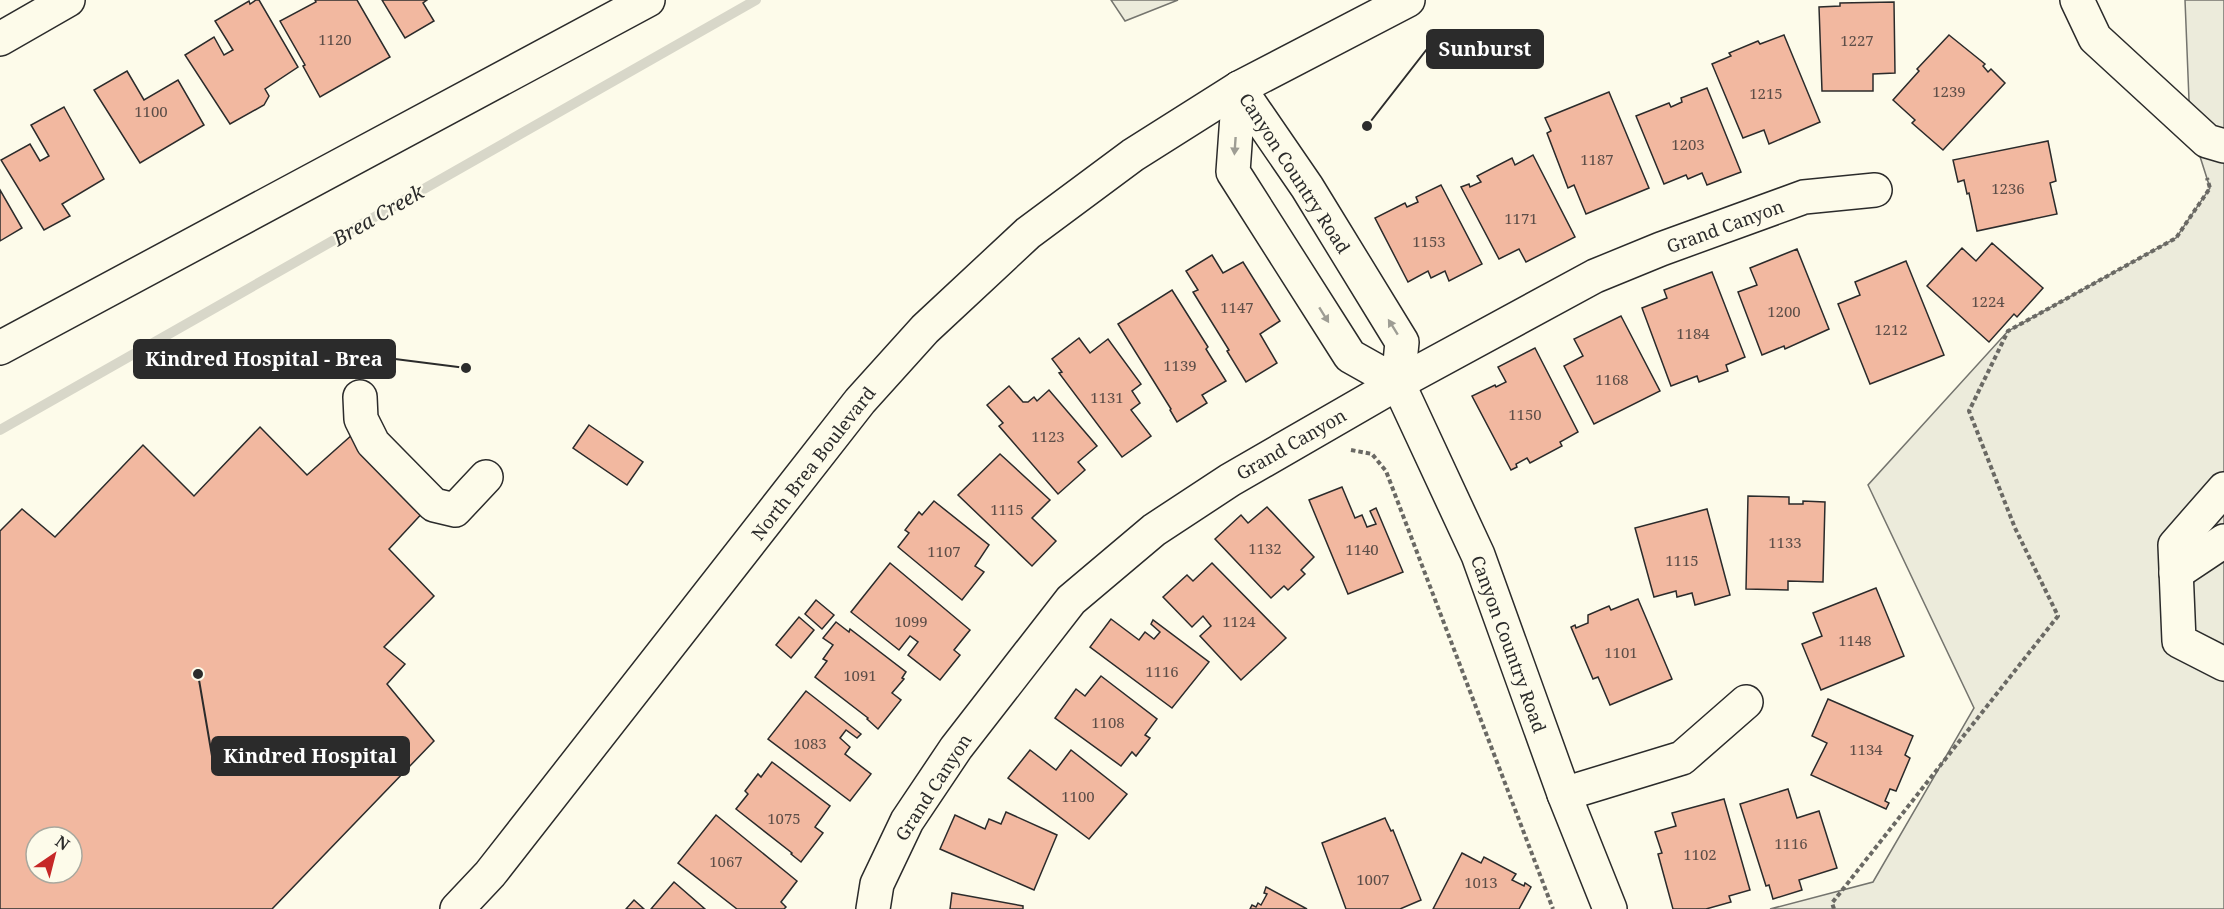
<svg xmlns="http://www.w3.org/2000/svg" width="2224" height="909" font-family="'Noto Serif',serif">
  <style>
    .green { fill: #ecebdb; stroke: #74746e; stroke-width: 1.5 }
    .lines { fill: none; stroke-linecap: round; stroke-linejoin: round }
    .stream { stroke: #d8d7c9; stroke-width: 10 }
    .building { fill: #f2b8a0; stroke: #2b2b2b; stroke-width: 1.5; fill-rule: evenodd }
    .minor-casing { stroke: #2b2b2b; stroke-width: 36 }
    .major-casing { stroke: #2b2b2b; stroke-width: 36 }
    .path { stroke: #6a6964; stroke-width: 4; stroke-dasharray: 4.5 3; stroke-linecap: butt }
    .minor { stroke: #fdfbea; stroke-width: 33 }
    .major { stroke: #fdfbea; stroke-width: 33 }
    .oneway { fill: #9e9d94 }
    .labels { text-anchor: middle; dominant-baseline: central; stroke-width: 4.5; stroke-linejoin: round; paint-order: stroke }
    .number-label { font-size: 15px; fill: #5d4e48 }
    .street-label { font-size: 18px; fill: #2b2b2b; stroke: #fdfbea }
    .water-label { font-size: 20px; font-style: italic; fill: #2b2b2b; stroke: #fdfbea }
    .leader { fill: none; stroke: #2b2b2b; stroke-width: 2 }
    .callout-dot { fill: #2b2b2b; stroke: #fdfbea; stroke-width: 2 }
    .callout { fill: #2b2b2b; stroke: #2b2b2b; stroke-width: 2 }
    .callout-label { font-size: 20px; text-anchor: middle; font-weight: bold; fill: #fff }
  </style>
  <rect width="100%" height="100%" fill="#fdfbea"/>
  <!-- green -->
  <g class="green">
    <path d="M1111,0H1178L1125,21Z"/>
    <path d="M2185,0H2224V909H1770L1873,882L1974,708L1868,485L2008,331L2176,238L2210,188L2190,125Z"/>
  </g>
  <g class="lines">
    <!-- stream -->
    <path class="stream" d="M0,430L756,0"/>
  </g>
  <!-- building -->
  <g class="building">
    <path d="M256,0H259L298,67L265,89L269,96L264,105L230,124L185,55L214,37L224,55L233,50L215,21L249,1L250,4Z"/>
    <path d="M315,0H357L390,57L320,97L303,66L305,65L280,21L316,2Z"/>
    <path d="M382,0H427L423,3L434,21L405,38Z"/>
    <path d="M1894,2L1895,73L1873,74V91H1822L1819,7L1840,6V3Z"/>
    <path d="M1784,35L1820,122L1769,144L1764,130L1743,138L1712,64L1731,56L1729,53L1758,41L1760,44Z"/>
    <path d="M1949,35L1985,64L1983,66L1988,72L1991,69L2005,83L1943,150L1912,123L1915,120L1893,100L1919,71L1917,69Z"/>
    <path d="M127,71L144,100L178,80L204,125L140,163L94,90Z"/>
    <path d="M1707,88L1741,172L1707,185L1702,173L1688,179L1686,175L1664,184L1636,116L1669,103L1671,107L1682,102L1681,98Z"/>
    <path d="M1609,92L1649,188L1586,214L1574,185L1568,188L1547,133L1551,131L1545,118Z"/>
    <path d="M64,107L104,179L62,204L70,216L44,230L1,160L30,144L40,161L49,156L31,125Z"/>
    <path d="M2048,141L2056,181L2050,183L2057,214L1977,231L1969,193L1967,194L1964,180L1958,182L1953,160Z"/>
    <path d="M1533,155L1575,237L1526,262L1519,249L1499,259L1461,187L1469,184L1470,187L1481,182L1477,176L1512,158L1515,165Z"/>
    <path d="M1441,185L1482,264L1449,281L1445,271L1431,278L1428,271L1408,282L1375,218L1405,203L1407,207L1418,202L1416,197Z"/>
    <path d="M0,190L22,228L0,241Z"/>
    <path d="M1992,243L2043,288L2017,317L2014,314L1989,342L1927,286L1962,248L1976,261Z"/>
    <path d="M1797,249L1829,329L1785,349L1784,346L1762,355L1738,292L1757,285L1750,268Z"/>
    <path d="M1212,255L1223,273L1243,262L1280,321L1260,334L1277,363L1246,382L1227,351L1229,350L1193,292L1198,290L1186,271Z"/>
    <path d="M1906,261L1944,355L1870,384L1838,304L1860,295L1855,282Z"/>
    <path d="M1712,272L1745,357L1726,365L1728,371L1699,382L1697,376L1671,386L1642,308L1667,298L1664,290Z"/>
    <path d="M1172,290L1208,347L1206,349L1226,381L1202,395L1207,403L1177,422L1170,410L1171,409L1118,324Z"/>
    <path d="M1621,316L1660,391L1594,424L1564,366L1583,356L1574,339Z"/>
    <path d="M1079,338L1090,353L1108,339L1141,384L1132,391L1140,403L1131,410L1151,436L1122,457L1059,373L1062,372L1052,359Z"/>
    <path d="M1535,348L1578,432L1560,442L1562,446L1530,463L1527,458L1516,464L1517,467L1511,470L1472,396L1495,385L1496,387L1506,382L1498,367Z"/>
    <path d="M1009,386L1023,402H1028L1034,397L1037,401L1049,390L1097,446L1078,462L1085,470L1058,494L999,426L1003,423L987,405Z"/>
    <path d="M589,425L643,462L627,485L573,448Z"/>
    <path d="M260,427L307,475L353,434L427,508L389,549L434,596L384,647L405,664L387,684L434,741L272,909H0V531L22,509L55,537L143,445L194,496ZM36,837H72V873H36Z"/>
    <path d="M1000,454L1050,500L1032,518L1056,541L1032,566L958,495Z"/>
    <path d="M1342,487L1355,518L1362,515L1367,527L1376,524L1370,511L1376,508L1403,572L1348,594L1309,500Z"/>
    <path d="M1748,496L1789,497V504H1803V501L1825,502L1823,582L1788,581V590L1746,589Z"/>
    <path d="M934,501L989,545L975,566L984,572L962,600L898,547L909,533L905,530L919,512L922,515Z"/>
    <path d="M1267,507L1314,557L1301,570L1305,574L1288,590L1284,586L1271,598L1215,539L1241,515L1248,523Z"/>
    <path d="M1707,509L1730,595L1695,605L1692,593L1677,597L1676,591L1654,597L1635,528Z"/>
    <path d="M890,563L970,630L954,650L960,655L940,680L908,655L918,642L910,636L899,650L851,612Z"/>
    <path d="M1212,563L1286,638L1241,680L1200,636L1211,626L1203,616L1192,627L1163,597L1187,575L1193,581Z"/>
    <path d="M1876,588L1904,656L1821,690L1802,644L1822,636L1813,613Z"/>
    <path d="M1638,599L1672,679L1610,705L1598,677L1593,679L1571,627L1575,625L1576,628L1588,623V615L1609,606L1611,610Z"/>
    <path d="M816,600L834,615L822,629L805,614Z"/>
    <path d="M799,617L814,630L791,658L776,645Z"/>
    <path d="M1111,619L1139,640L1145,632L1154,639L1160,632L1151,624L1153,620L1209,662L1172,708L1090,647Z"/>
    <path d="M836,622L849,632L850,629L906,672L902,678L904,679L892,693L901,700L878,729L867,719L868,718L815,677L827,661L823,659L833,645L823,638Z"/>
    <path d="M1101,676L1157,719L1145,735L1150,738L1136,756L1132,752L1121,766L1055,718L1076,689L1085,696Z"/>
    <path d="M806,691L861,734L857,738L846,730L840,738L850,747L845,754L871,774L850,801L768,739Z"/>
    <path d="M1828,699L1913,736L1905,755L1910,758L1896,791L1890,789L1885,801L1889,803L1886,809L1811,775L1827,743L1812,736Z"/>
    <path d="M1030,750L1056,770L1071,750L1127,794L1089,839L1008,778Z"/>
    <path d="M772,762L830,806L815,827L823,833L801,862L791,854L792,853L736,809L748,794L745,791L758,774L761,777Z"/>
    <path d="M1788,789L1797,818L1819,811L1837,868L1799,880L1802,890L1773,899L1769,885L1766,886L1740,804Z"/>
    <path d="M1724,799L1750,890L1729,896L1731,902L1706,909H1673L1658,854L1662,853L1655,832L1676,826L1672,813Z"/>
    <path d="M1006,812L1057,835L1034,890L940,849L955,815L985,829L989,819L1001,824Z"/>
    <path d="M716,815L797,881L781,902L786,907L784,909H737L678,863Z"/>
    <path d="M1385,818L1391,831L1393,830L1421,900L1400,909H1346L1322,843Z"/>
    <path d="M1462,853L1481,863L1484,857L1516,874L1512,880L1524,886L1525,883L1531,887L1519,909H1433Z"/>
    <path d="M674,882L705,909H651Z"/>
    <path d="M1266,887L1307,909H1250L1252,905L1256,907L1258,903L1261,905L1267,894L1264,893Z"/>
    <path d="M952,893L1023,906V909H950Z"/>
    <path d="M634,900L644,909H626Z"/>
  </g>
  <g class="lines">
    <defs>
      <g id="minor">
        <path d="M2077,0L2095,38L2207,141L2224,146"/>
        <path d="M0,39L68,0"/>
        <path d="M1239,88L1307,187L1402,342L1398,383L1478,555L1564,794L1610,909"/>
        <path d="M1239,88L1233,172L1350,356L1398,383"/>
        <path d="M0,348L648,0"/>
        <path d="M360,397L361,419L373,443L434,505L455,510L486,477"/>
        <path d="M2224,489L2175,545L2179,641L2224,664"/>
        <path d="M2176,573L2224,541"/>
        <path d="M1564,794L1682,758L1746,702"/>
        <path d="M873,909L877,884L907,821L956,748L1071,600L1154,530L1230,480L1398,383L1595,276L1661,249L1804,197L1875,190"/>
      </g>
      <path id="major" d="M457,909L490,874L860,401L925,329L1028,233L1133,155L1239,88L1408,0"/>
    </defs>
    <!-- minor casing -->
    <use href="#minor" class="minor-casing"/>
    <!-- major casing -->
    <use href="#major" class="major-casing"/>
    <!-- path -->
    <g class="path">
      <path d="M1351,450L1372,454L1386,471L1553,909"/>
      <path d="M1834,909L1832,903L2058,616L2015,528L1969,411L2008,331L2176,238L2210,188L2207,178"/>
    </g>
    <!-- minor -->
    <use href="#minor" class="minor"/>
    <!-- major -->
    <use href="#major" class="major"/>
  </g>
  <!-- one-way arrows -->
  <defs><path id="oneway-solid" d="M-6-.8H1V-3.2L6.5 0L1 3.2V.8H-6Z" transform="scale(1.5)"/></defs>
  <g class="oneway">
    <use href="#oneway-solid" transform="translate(1235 146) rotate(94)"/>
    <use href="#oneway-solid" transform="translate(1324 315) rotate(58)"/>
    <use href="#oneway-solid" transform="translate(1393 327) rotate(-122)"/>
  </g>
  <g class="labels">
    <!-- number labels -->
    <g class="number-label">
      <text x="335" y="39">1120</text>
      <text x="1857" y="40">1227</text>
      <text x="1949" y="91">1239</text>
      <text x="1766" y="93">1215</text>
      <text x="151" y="111">1100</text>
      <text x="1688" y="144">1203</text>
      <text x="1597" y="159">1187</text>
      <text x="2008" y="188">1236</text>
      <text x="1521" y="218">1171</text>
      <text x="1429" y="241">1153</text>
      <text x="1988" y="301">1224</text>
      <text x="1237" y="307">1147</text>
      <text x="1784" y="311">1200</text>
      <text x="1891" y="329">1212</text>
      <text x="1693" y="333">1184</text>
      <text x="1180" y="365">1139</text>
      <text x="1612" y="379">1168</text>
      <text x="1107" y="397">1131</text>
      <text x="1525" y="414">1150</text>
      <text x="1048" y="436">1123</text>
      <text x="1007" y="509">1115</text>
      <text x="1785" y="542">1133</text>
      <text x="1265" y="548">1132</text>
      <text x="1362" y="549">1140</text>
      <text x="944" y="551">1107</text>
      <text x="1682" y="560">1115</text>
      <text x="911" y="621">1099</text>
      <text x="1239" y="621">1124</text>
      <text x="1855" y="640">1148</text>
      <text x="1621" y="652">1101</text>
      <text x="1162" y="671">1116</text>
      <text x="860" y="675">1091</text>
      <text x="1108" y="722">1108</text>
      <text x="810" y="743">1083</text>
      <text x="1866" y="749">1134</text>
      <text x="1078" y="796">1100</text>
      <text x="784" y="818">1075</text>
      <text x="1791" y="843">1116</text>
      <text x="1700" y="854">1102</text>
      <text x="726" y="861">1067</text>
      <text x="1373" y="879">1007</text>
      <text x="1481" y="882">1013</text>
    </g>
    <!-- street labels -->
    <g class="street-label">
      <text transform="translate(1295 173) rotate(57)">Canyon Country Road</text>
      <text transform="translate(1725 226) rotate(-20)">Grand Canyon</text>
      <text transform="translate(1291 444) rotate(-30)">Grand Canyon</text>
      <text transform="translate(813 463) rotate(-52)">North Brea Boulevard</text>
      <text transform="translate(1509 644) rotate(70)">Canyon Country Road</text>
      <text transform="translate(933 787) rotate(-57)">Grand Canyon</text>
    </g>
    <!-- water labels -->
    <g class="water-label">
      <text transform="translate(378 215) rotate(-30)">Brea Creek</text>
    </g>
  </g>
  <!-- callouts -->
  <path class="leader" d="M1367 126L1427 49M466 368L395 359M198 674L212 756"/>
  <g class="callout-dot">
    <circle cx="1367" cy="126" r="6"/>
    <circle cx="466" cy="368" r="6"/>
    <circle cx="198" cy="674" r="6"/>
  </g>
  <g class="callout">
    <rect x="1427" y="30" width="116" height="38" rx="6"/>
    <rect x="134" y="340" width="261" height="38" rx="6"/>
    <rect x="212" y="737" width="197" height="38" rx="6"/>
  </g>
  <g class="callout-label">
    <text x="1485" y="56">Sunburst</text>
    <text x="264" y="366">Kindred Hospital - Brea</text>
    <text x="310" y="763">Kindred Hospital</text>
  </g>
  <!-- north arrow -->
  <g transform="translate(54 855) rotate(35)"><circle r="28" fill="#fdfbea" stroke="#a9a89e" stroke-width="1.5"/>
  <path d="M0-4.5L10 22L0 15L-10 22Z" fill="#c62828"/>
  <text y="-9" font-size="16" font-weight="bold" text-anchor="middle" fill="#2b2b2b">N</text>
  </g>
</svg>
